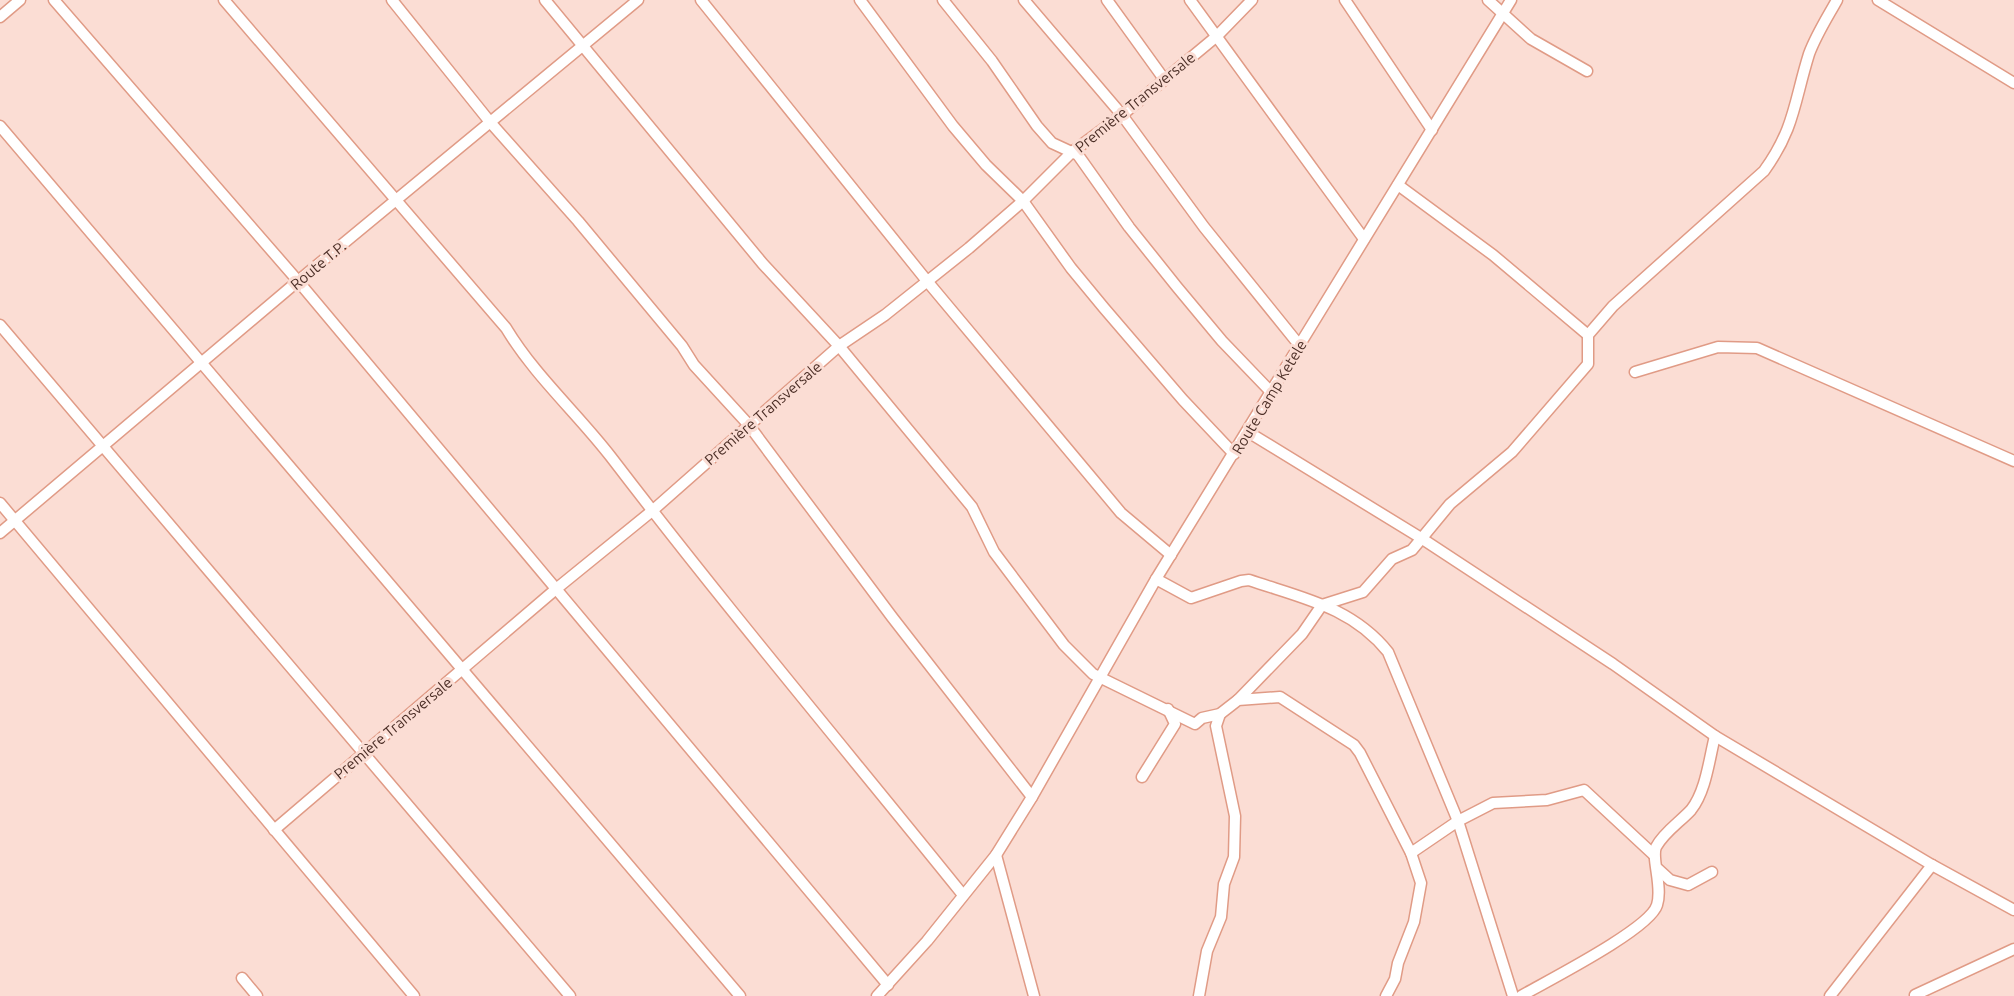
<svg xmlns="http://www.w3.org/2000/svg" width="2014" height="996" font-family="Ubuntu,sans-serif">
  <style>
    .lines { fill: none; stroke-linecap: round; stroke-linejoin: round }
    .minor-casing { stroke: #e09b86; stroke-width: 13 }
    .minor { stroke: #fff; stroke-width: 10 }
    .labels { text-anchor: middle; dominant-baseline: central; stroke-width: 6; stroke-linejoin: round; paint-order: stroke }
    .street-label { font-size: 15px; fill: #4c2f27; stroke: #fbddd4 }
  </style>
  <rect width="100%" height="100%" fill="#fbddd4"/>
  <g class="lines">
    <defs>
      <g id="minor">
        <path d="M54,0L298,281L888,985"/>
        <path d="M224,0L506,328C535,376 577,413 611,457C725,606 846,750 963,895"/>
        <path d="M392,0L490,122L578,221L682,346L694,365L748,424L892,617L1032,797"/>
        <path d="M545,0L763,264L839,346L972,507L994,552L1064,645L1093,674L1195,724L1202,718L1220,714L1238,700L1280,697L1354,745L1360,753L1411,853L1421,883L1414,922L1398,963L1395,979L1386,996"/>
        <path d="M701,0L927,281L1121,513L1171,555"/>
        <path d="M860,0L953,126L986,165L1023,201L1071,268L1104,308L1183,400L1234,454"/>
        <path d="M943,0L992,61L1037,126L1052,143L1078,155L1129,227L1177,287L1222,341L1271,392"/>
        <path d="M1024,0L1122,115L1204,227L1300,346"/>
        <path d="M1107,0L1164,79"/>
        <path d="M1190,0L1364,239"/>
        <path d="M1345,0L1432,130"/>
        <path d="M1488,0L1531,39L1587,71"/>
        <path d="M1878,0L2014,83"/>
        <path d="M0,17L20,0"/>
        <path d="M0,126L740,996"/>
        <path d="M1398,185L1493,255L1588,335"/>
        <path d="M0,325L570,996"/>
        <path d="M1635,372L1718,347L1757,348L2014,461"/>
        <path d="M1248,432L1421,538L1613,664L1715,736L1932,865L2014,910"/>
        <path d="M0,503L414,996"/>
        <path d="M0,533L298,281L638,0"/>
        <path d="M1156,579L1191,598L1241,581L1249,580C1302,598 1352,607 1388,652L1458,821L1513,996"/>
        <path d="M1238,700L1302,634L1322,605L1363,592L1392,559L1412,550L1450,504L1512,452L1588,364V335L1613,306L1764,171C1795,128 1794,102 1809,54C1816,35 1827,18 1837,0"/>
        <path d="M1142,777L1175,724L1168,709"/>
        <path d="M274,830L556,589L652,511L839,346L885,315L969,248L1023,201L1072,152L1122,115L1217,36L1252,0"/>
        <path d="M1411,853L1458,821L1493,803L1547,800L1584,790L1654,855"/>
        <path d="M996,855L1034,996"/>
        <path d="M1658,869L1670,880L1688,885L1712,872"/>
        <path d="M242,978L257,996"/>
        <path d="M1915,995L2014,949"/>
        <path d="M877,996L927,941L996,855L1032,797L1156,579L1511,0"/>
        <path d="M1199,996L1207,951L1221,917L1224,884L1234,857L1235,816L1216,726L1220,714"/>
        <path d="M1521,996C1547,981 1650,929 1657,905C1663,887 1651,858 1656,847C1664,832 1680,822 1691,810C1706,791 1709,760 1715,736"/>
        <path d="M1830,996L1932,865"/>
      </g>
    </defs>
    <!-- minor casing -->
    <use href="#minor" class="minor-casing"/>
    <!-- minor -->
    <use href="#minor" class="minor"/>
  </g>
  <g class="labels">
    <!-- street labels -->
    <g class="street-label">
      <text transform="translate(1135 102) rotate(-39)">Première Transversale</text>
      <text transform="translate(318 265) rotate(-40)">Route T.P.</text>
      <text transform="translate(1269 397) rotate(-59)">Route Camp Ketele</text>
      <text transform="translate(763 413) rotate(-41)">Première Transversale</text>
      <text transform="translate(393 728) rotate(-40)">Première Transversale</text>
    </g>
  </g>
</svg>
